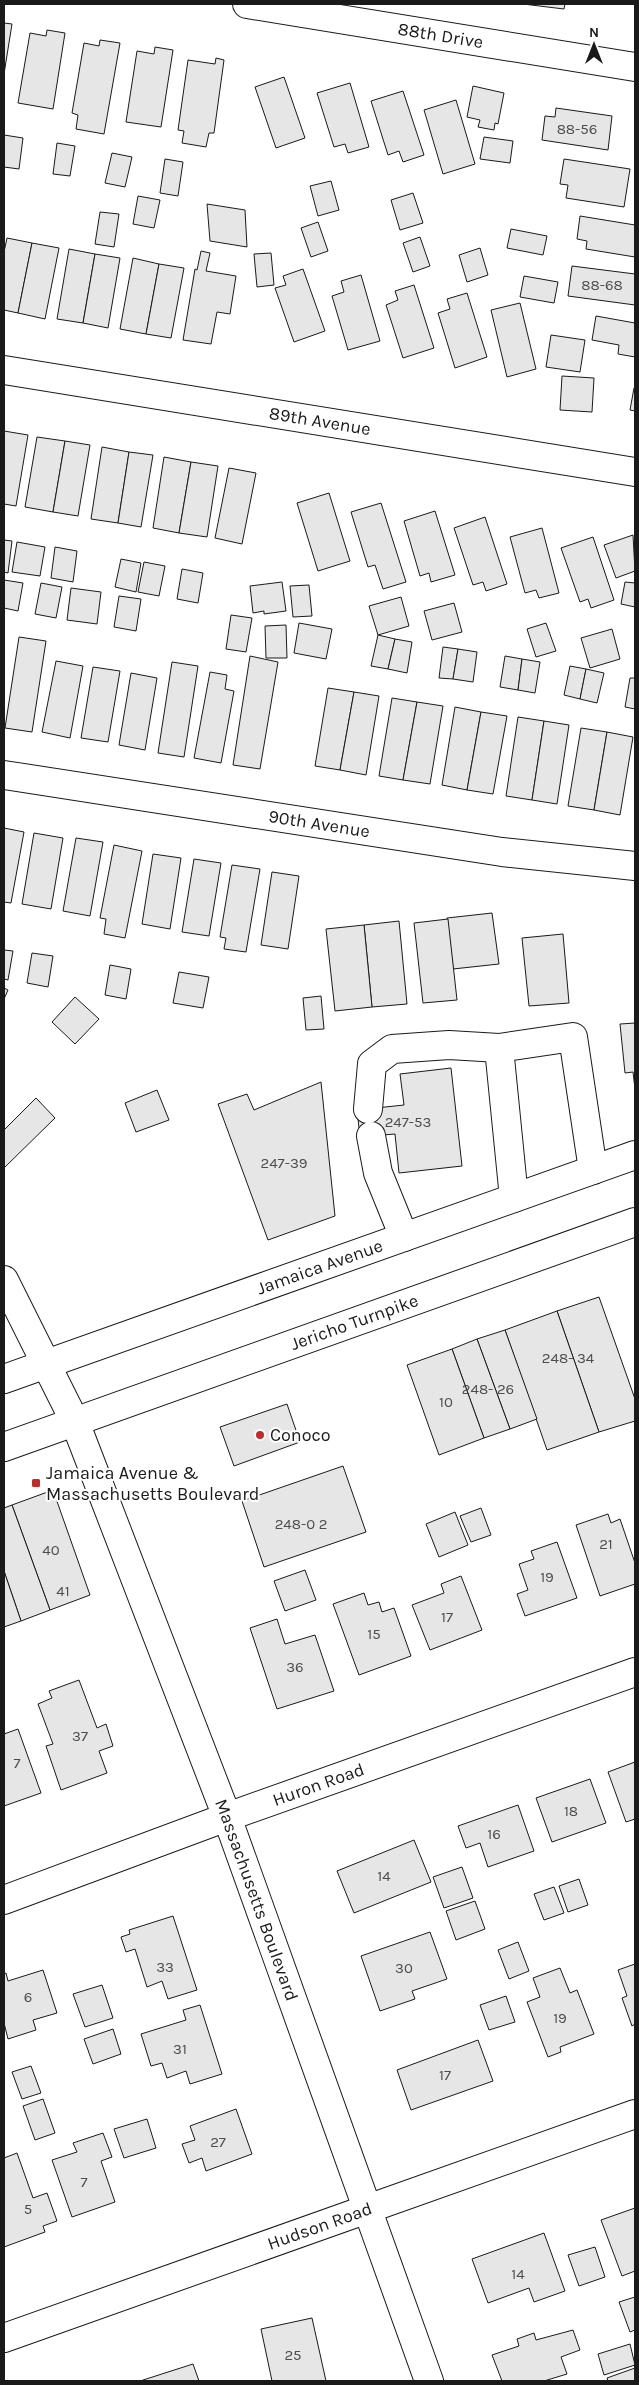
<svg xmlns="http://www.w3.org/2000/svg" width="639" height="2385" font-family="Karla,sans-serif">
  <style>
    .building { fill: #e6e6e6; stroke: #1a1a1a }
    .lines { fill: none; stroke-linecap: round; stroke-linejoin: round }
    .minor-casing { stroke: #1a1a1a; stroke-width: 30 }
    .major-casing { stroke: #1a1a1a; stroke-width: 30 }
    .minor { stroke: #fff; stroke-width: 28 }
    .major { stroke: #fff; stroke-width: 28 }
    .poi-dot { fill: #c62828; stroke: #fff; stroke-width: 2 }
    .labels { text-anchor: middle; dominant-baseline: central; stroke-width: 4; stroke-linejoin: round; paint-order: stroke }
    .number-label { font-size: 15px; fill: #4d4d4d }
    .street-label { font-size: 18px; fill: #1a1a1a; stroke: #fff }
    .poi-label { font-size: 18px; fill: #1a1a1a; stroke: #fff; text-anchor: start }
  </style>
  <rect width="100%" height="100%" fill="#fff"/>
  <!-- building -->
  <g class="building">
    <path d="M523,4H565L564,9Z"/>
    <path d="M4,23L12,24L4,74Z"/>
    <path d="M47,30L65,33L53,109L18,103L30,33L46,36Z"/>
    <path d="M100,40L120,43L104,134L76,129L78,115L72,113L84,43L99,46Z"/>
    <path d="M155,47L173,50L161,127L126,122L137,51L154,54Z"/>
    <path d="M216,58L224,60L214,133H209L206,147L182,143L184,131L178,130L188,60L215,64Z"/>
    <path d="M284,77L305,138L276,148L255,87Z"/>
    <path d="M350,83L369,147L348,153L345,144L334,147L317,93Z"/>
    <path d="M473,86L504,93L498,124L495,123L494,130L478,127L480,120L467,117Z"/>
    <path d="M403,91L424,155L403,162L399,151L388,155L371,101Z"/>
    <path d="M456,100L475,164L443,174L424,110Z"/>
    <path d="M556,108L612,116L608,150L542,140L545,116L555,117Z"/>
    <path d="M4,135L23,138L19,169L4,167Z"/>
    <path d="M484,137L513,141L510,163L480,159Z"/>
    <path d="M57,143L75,146L70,176L53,174Z"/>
    <path d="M112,153L132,157L125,187L105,183Z"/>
    <path d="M165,159L183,162L178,196L160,193Z"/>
    <path d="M564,159L630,169L624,207L566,198L568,185L560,184Z"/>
    <path d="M331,181L339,210L318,216L310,186Z"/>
    <path d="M413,193L423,223L400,230L391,200Z"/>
    <path d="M138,196L160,200L154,228L133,224Z"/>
    <path d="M207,204L245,210L247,247L210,241Z"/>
    <path d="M100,212L119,214L114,247L95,244Z"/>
    <path d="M580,216L635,225V257L586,249L587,241L577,239Z"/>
    <path d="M318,222L328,251L311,257L301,228Z"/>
    <path d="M511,229L547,236L543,255L507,248Z"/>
    <path d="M420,237L430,266L413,272L403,243Z"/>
    <path d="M7,238L32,243L18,313L4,310V252Z"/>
    <path d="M32,243L59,248L45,319L18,313Z"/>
    <path d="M480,248L488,275L467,282L459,255Z"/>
    <path d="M69,249L95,254L83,323L57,319Z"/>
    <path d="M201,251L210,253L206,271L236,276L230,314L217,312L211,344L183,340L195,269L197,270Z"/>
    <path d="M271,253L274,285L257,287L254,254Z"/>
    <path d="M95,254L120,258L108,328L83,323Z"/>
    <path d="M133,258L159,264L146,334L120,329Z"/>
    <path d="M159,264L184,268L171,338L146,334Z"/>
    <path d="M572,266L635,274V305L568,296Z"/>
    <path d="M303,269L325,331L294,342L275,288L286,285L283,276Z"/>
    <path d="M361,275L380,341L348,350L332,296L344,292L341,281Z"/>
    <path d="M524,276L558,282L554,303L520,297Z"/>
    <path d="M414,285L434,348L403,358L386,305L398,300L395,291Z"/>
    <path d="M467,293L487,357L455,368L438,313L450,309L447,299Z"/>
    <path d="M520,303L536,369L507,377L491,310Z"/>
    <path d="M596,316L635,323V357L618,354L619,345L592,340Z"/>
    <path d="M551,335L585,340L580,372L546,367Z"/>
    <path d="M562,376L594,378L592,412L560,410Z"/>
    <path d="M634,388H635V411L630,410Z"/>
    <path d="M4,431L28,435L16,506L4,504Z"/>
    <path d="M37,437L65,441L53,512L25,507Z"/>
    <path d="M65,441L90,445L78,516L53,512Z"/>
    <path d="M102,447L129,452L118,523L91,519Z"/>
    <path d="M129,452L153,455L141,527L118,523Z"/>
    <path d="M164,457L191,462L179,533L153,528Z"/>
    <path d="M191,462L218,466L207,537L179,533Z"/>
    <path d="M229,468L256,473L242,544L215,538Z"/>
    <path d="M329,493L350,561L318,571L297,503Z"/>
    <path d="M381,503L406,582L383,589L375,565L368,567L351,512Z"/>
    <path d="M435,511L455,575L431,582L429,573L420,576L404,521Z"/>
    <path d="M485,517L507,584L486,591L483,582L473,585L454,528Z"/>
    <path d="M542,528L559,593L539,598L536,590L525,593L510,537Z"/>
    <path d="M633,535L635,571L616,578L604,545Z"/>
    <path d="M593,537L614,600L591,608L588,599L580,602L561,548Z"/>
    <path d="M4,540L12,541L8,573L4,572Z"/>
    <path d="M17,542L45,547L40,576L12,572Z"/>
    <path d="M55,547L77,551L73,582L51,578Z"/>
    <path d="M121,559L141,563L136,592L115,587Z"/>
    <path d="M144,562L165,566L159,596L138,592Z"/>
    <path d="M182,569L203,573L198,603L177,599Z"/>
    <path d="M4,580L23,583L18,611L4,608Z"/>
    <path d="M282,582L286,611L264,614V611L253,613L250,586Z"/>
    <path d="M625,582L635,583V607L621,604Z"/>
    <path d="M41,583L62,587L56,618L35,614Z"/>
    <path d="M309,585L312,616L293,617L290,586Z"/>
    <path d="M71,588L101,592L97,624L67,620Z"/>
    <path d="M119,596L141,599L136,631L114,627Z"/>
    <path d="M401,597L409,626L378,635L369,606Z"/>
    <path d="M454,603L462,632L432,640L424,611Z"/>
    <path d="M231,615L252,618L246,652L226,649Z"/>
    <path d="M299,623L332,629L326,659L294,653Z"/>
    <path d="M546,623L556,651L536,657L527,629Z"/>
    <path d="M286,625L287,658H266L265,626Z"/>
    <path d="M612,629L620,659L590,668L581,638Z"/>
    <path d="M378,635L395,639L388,669L371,666Z"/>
    <path d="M19,637L46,641L32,732L5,728Z"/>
    <path d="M395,639L412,642L407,673L388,669Z"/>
    <path d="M443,647L458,649L453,679L439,678Z"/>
    <path d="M458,649L477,652L473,682L453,679Z"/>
    <path d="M250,656L278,662L260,769L233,765Z"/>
    <path d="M505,656L522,659L518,690L500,687Z"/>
    <path d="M522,659L540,662L535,693L518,690Z"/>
    <path d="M56,661L83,666L70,738L42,732Z"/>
    <path d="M172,662L198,666L184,757L158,753Z"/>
    <path d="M570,666L586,669L580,699L564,695Z"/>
    <path d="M93,667L120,671L108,742L81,738Z"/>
    <path d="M586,669L604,673L597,703L580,699Z"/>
    <path d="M210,672L227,675L225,689L234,691L221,763L194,758Z"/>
    <path d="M131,673L157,678L145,750L119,745Z"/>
    <path d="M630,678H635V709L625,707Z"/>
    <path d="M328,688L354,692L340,770L315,766Z"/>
    <path d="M354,692L379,696L366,775L340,770Z"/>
    <path d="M392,698L417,702L403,780L379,776Z"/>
    <path d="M417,702L443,706L430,784L403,780Z"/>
    <path d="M455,707L481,712L467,790L442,785Z"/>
    <path d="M481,712L507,716L493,794L467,790Z"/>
    <path d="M518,717L544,721L532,800L506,796Z"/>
    <path d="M544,721L569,725L557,804L532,800Z"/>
    <path d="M581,728L607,732L594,810L568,806Z"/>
    <path d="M607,732L633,737L620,815L594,810Z"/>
    <path d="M4,828L24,832L11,903L4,902Z"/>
    <path d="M34,833L63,838L51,909L22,904Z"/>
    <path d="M76,838L103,842L90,916L63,911Z"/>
    <path d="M114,845L142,851L125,938L104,934L106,919L100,918Z"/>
    <path d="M153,854L181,858L170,929L142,924Z"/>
    <path d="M194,859L221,863L209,936L182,932Z"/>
    <path d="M232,865L260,869L246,952L224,949L226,938L220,937Z"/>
    <path d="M272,872L299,876L288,949L261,945Z"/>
    <path d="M492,913L499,964L453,969L447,918Z"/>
    <path d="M448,919L457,1000L423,1003L414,923Z"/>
    <path d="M399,921L407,1004L372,1007L364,925Z"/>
    <path d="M364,925L372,1007L335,1011L326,929Z"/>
    <path d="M563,934L569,1003L529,1006L522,938Z"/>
    <path d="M4,950L13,951L8,980L4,979Z"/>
    <path d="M32,953L53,956L48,987L27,983Z"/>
    <path d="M110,965L131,969L126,999L105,995Z"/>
    <path d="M179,972L209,977L203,1008L173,1003Z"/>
    <path d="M4,988L8,990L4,999Z"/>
    <path d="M321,996L324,1029L306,1030L303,998Z"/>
    <path d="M75,997L99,1019L75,1044L52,1022Z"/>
    <path d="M635,1023V1089L633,1072L625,1073L620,1024Z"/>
    <path d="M451,1068L462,1166L399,1173L395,1134L360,1137L357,1110L404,1105L400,1074Z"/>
    <path d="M321,1082L335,1216L268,1240L218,1104L247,1094L254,1110Z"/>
    <path d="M157,1090L169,1120L136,1132L125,1103Z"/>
    <path d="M36,1098L55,1118L4,1168V1130Z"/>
    <path d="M599,1297L635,1399V1421L599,1432L557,1311Z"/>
    <path d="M557,1311L599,1432L547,1450L505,1330Z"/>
    <path d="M505,1330L537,1419L510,1429L477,1339Z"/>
    <path d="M477,1339L510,1429L484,1438L452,1349Z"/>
    <path d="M452,1349L484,1438L439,1455L407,1365Z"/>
    <path d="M287,1404L300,1442L234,1466L220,1427Z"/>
    <path d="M343,1466L366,1532L264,1567L242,1501Z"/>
    <path d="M53,1490L90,1595L50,1610L12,1505Z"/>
    <path d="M12,1505L50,1610L21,1621L4,1571V1508Z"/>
    <path d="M481,1508L491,1535L471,1542L460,1516Z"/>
    <path d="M455,1512L468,1545L439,1557L426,1524Z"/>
    <path d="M608,1514L611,1523L620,1519L635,1563V1584L600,1596L576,1525Z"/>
    <path d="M557,1542L577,1598L525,1616L517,1594L528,1590L519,1564L534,1559L531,1551Z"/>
    <path d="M305,1570L316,1600L285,1611L274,1581Z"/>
    <path d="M4,1571L21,1621L4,1627Z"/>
    <path d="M461,1576L482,1630L430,1650L412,1605L444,1593L441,1584Z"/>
    <path d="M364,1593L368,1605L379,1602L382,1612L394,1608L411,1656L359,1675L333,1604Z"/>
    <path d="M277,1619L285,1644L315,1635L334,1691L277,1709L250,1628Z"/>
    <path d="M79,1680L97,1728L106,1724L113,1746L99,1751L107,1773L61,1790L46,1746L53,1744L38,1704L52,1698L49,1691Z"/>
    <path d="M18,1729L41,1793L4,1806V1734Z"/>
    <path d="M635,1762V1819L626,1822L608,1772Z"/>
    <path d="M590,1779L606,1823L552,1842L536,1798Z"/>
    <path d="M518,1805L534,1851L488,1867L480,1843L466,1848L458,1826Z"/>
    <path d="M414,1840L431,1882L354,1913L337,1871Z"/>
    <path d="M462,1867L473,1898L444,1908L433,1877Z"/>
    <path d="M579,1879L588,1905L568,1912L559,1886Z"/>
    <path d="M554,1887L564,1913L544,1920L534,1894Z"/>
    <path d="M475,1901L485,1929L456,1940L446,1911Z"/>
    <path d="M173,1916L197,1990L168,1999L162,1981L147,1987L135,1949L126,1952L121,1937L130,1934L129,1930Z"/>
    <path d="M430,1932L447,1979L412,1991L415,1999L380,2011L361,1956Z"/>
    <path d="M518,1942L529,1971L509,1979L498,1950Z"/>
    <path d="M635,1964V2024L632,2026L622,1998L627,1996L618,1970Z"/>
    <path d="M560,1968L570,1993L577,1990L594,2034L560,2047L561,2052L548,2057L527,2002L540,1997L533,1978Z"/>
    <path d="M43,1970L57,2013L33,2020L36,2030L8,2039L4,2023V1974L6,1973L8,1981Z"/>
    <path d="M102,1985L113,2018L85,2027L73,1994Z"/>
    <path d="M506,1996L515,2022L489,2030L480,2005Z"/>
    <path d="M200,2005L222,2074L190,2084L186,2071L167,2078L162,2063L151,2066L141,2034L186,2020L183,2010Z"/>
    <path d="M113,2029L121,2054L93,2064L84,2039Z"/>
    <path d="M478,2040L493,2081L411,2110L397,2070Z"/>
    <path d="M31,2066L41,2093L22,2099L12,2072Z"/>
    <path d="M43,2099L55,2133L35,2140L23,2106Z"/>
    <path d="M236,2109L252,2154L206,2171L202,2158L189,2163L182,2144L195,2140L190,2126Z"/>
    <path d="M147,2119L156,2148L124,2158L114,2129Z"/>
    <path d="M103,2133L112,2157L101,2161L115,2202L72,2217L52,2160L77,2152L73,2143Z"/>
    <path d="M17,2153L33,2198L47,2193L57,2221L43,2226L45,2232L4,2247V2158Z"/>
    <path d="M635,2208V2271L622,2276L601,2220Z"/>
    <path d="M544,2233L565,2291L534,2302L529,2288L488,2303L472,2259Z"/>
    <path d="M595,2247L605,2277L579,2286L568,2255Z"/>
    <path d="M635,2297V2330L630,2332L619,2302Z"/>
    <path d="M312,2318L326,2381H272L261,2329Z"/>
    <path d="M573,2330L580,2350L561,2357L567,2374L544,2381H502L492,2355L519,2346L517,2339L534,2333L536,2340Z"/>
    <path d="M630,2344L635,2365L604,2375L598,2354Z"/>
    <path d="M193,2364L199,2381H140Z"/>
    <path d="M635,2368V2381H608L607,2378Z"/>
  </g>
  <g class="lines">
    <defs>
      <g id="minor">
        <path id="s1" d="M247,4L635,67"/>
        <path id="s2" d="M4,370L635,472"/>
        <path id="s3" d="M4,775L502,852L635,866"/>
        <path d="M368,1109L372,1064L392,1049L449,1045L499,1048"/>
        <path d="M371,1136L378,1173L404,1237"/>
        <path d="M514,1198L499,1048L573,1037L593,1170"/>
        <path id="s4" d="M4,1280L75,1422L227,1817L429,2381"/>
        <path id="s5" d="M4,1900L227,1817L635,1672"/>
        <path id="s6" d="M4,2338L635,2114"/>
      </g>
      <g id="major">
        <path id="s7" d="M4,1379L635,1155"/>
        <path id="s8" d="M4,1447L635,1222"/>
      </g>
    </defs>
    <!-- minor casing -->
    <use href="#minor" class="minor-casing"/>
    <!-- major casing -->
    <use href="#major" class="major-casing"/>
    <!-- minor -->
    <use href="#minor" class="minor"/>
    <!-- major -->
    <use href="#major" class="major"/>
  </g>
  <!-- markers -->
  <g class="poi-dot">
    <circle cx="260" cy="1435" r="5"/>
    <rect x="31" y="1478" width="10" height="10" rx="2.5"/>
  </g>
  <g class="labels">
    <!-- number labels -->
    <g class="number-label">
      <text x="577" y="129">88-56</text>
      <text x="602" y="285">88-68</text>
      <text x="408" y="1122">247-53</text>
      <text x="284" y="1163">247-39</text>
      <text x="568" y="1358">248- 34</text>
      <text x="488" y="1389">248- 26</text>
      <text x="446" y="1402">10</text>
      <text x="301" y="1524">248-0 2</text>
      <text x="606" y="1544">21</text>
      <text x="51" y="1550">40</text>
      <text x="547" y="1577">19</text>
      <text x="63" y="1591">41</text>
      <text x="447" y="1617">17</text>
      <text x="374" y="1634">15</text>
      <text x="295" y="1667">36</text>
      <text x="80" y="1736">37</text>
      <text x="17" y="1763">7</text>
      <text x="571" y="1811">18</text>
      <text x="494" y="1834">16</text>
      <text x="384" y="1876">14</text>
      <text x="165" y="1967">33</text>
      <text x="404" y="1968">30</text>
      <text x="28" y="1997">6</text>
      <text x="560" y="2018">19</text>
      <text x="180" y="2049">31</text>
      <text x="445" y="2075">17</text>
      <text x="218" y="2142">27</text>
      <text x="84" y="2182">7</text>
      <text x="28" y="2209">5</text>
      <text x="518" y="2274">14</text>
      <text x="293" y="2355">25</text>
    </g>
    <!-- street labels -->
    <g class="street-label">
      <text stroke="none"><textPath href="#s1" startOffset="196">88th Drive</textPath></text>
      <text stroke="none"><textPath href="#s2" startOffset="320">89th Avenue</textPath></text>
      <text stroke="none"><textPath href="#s3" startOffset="319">90th Avenue</textPath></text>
      <text stroke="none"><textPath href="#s7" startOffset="335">Jamaica Avenue</textPath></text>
      <text stroke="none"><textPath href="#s8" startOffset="372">Jericho Turnpike</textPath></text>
      <text stroke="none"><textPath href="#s5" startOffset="335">Huron Road</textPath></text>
      <text stroke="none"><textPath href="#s4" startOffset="670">Massachusetts Boulevard</textPath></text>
      <text stroke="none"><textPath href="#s6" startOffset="335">Hudson Road</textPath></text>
    </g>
    <!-- poi labels -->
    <g class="poi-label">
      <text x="270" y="1435">Conoco</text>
      <text x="46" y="1473">Jamaica Avenue &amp;<tspan x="46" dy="21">Massachusetts Boulevard</tspan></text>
    </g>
  </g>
  <!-- border -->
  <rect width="639" height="2385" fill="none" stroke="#1a1a1a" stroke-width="10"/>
  <!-- north arrow -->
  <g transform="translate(594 45)" stroke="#ffffff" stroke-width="4" paint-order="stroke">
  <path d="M0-4L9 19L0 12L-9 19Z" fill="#1a1a1a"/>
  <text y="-8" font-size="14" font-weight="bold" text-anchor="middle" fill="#1a1a1a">N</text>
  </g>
</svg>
